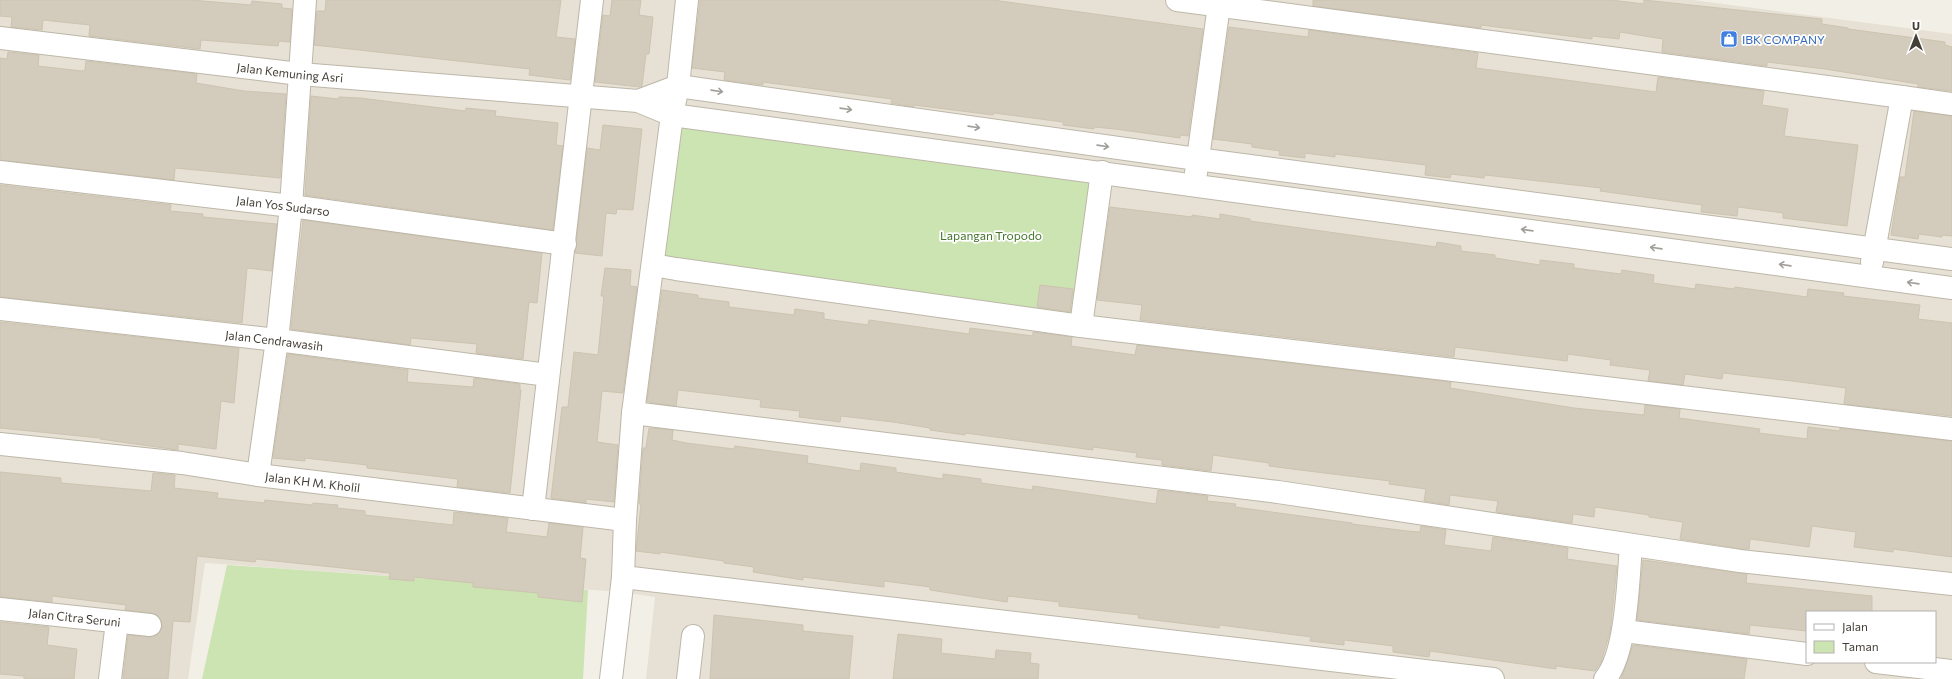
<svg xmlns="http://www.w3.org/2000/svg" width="1952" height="679" font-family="Commissioner,sans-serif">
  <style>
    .residential { fill: #e6e1d4; fill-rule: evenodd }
    .green { fill: #cbe4b1 }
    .building { fill: #d3cbbc; stroke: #cdc3b0 }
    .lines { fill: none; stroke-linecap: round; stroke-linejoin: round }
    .minor-casing { stroke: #bdb7a9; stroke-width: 24 }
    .minor { stroke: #fff; stroke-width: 22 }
    .oneway { stroke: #a29f9a }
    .labels { text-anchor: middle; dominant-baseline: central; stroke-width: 3.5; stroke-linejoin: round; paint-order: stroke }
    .shop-label { font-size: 12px; fill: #366cbe; stroke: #fff; text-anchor: start }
    .street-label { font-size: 12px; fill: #443f36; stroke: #fff }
    .park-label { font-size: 12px; fill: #44732c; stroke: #fff }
  </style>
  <rect width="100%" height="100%" fill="#f2efe6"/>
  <!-- residential -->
  <path class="residential" d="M0,0H1693L1952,34V679H646L655,597L622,592L205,563L188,679H0ZM1807,612H1935V662H1807Z"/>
  <!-- green -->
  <g class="green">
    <path d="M672,115L1102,172L1081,326L653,265Z"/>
    <path d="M227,565L588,590L583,679H202Z"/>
  </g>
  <!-- building -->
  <g class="building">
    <path d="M0,0H191L251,5L252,1L282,4V8L292,9L290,42L279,41L278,46L201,40L200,49L89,36L90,25L43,20L42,30L11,27L12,17L0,16Z"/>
    <path d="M326,0H561L556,37L575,39L570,80L529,75L530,69L314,45L317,11H325Z"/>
    <path d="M612,0H641L639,15L653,17L649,54H646L642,86L640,87L595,82L603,15L610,16Z"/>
    <path d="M700,0H993L1203,29L1188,136L1180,135V138L1115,129L1094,127V129L1063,125V122L994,113L993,115L914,105V107L891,103L892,99L763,82V85L724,80L725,72L692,68Z"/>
    <path d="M1313,0H1611L1644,4V0L1822,19V24L1848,28V29L1945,42V45L1952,47V91L1918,87V84L1825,69L1767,62V66L1662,52L1663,39L1620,32L1619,39L1592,36V39L1481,25V28L1313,6Z"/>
    <path d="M1229,27L1308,37L1309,30L1478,53L1476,68L1656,92L1658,77L1764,91L1762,105L1788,109L1784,136L1858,145L1847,226L1783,218V213L1738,207L1737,216L1701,212L1702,205L1600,191L1601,188L1485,175L1484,178L1451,174L1450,178L1425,175L1426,165L1335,154V157L1305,153V158L1279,155L1280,151L1252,147V144L1213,139Z"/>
    <path d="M8,52L39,55L38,66L82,71L85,70L86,61L197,74L196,83L244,91L286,94L280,178L175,168L174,180L0,160V58L7,59Z"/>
    <path d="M311,96L338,99L339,97L360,98L465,111L466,108L496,111L495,116L558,123L556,145L563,146L553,230L305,195Z"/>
    <path d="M1914,111L1952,116V236L1942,235V237L1919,234L1918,239L1891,235L1900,177H1905Z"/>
    <path d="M603,125L642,129L633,210L617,209L616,214L606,213L602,256L575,253L587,148L600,150Z"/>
    <path d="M0,185L171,205L170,211L203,214V217L277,224L272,271L247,268L242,323L0,297Z"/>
    <path d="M1110,207L1192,217V215L1220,219V214L1250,219V221L1436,247L1437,242L1461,246V251L1495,255V258L1540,265V260L1574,264V268L1621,274L1622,270L1654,275L1653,283L1695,289L1696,284L1734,289L1735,287L1807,297L1808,289L1844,293L1843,296L1920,305L1918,319L1952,323V416L1844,404L1846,388L1792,381L1723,373L1722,379L1685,374L1683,385L1648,381L1650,370L1610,365L1611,360L1568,354L1567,361L1455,347L1454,357L1140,320L1142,305L1097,300Z"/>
    <path d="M303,220L542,253L537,303L529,302L523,359L476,353L477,344L411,338L410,345L291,329Z"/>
    <path d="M605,268L631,270L630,286L637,287L623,393L602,391L597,442L618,445L614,502L586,499V503L551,498L562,407H568L574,352L598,355L604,296H601Z"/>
    <path d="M1040,285L1073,289L1070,312L1037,307Z"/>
    <path d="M662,290L698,295V298L729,302V307L794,315L795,309L824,313V319L868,325L869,320L969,334L970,328L1033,336V332L1072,337L1071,346L1135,355L1137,345L1451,382L1450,388L1574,408L1644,415L1645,405L1680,409L1679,418L1760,429L1759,433L1807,439L1808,427L1840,431V428L1952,441V557L1893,549V552L1854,547L1856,532L1812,526L1809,547L1750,539L1749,549H1742L1680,539L1683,522L1649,517V515L1595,507L1594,517L1573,514L1572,523L1496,512L1498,501L1450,495L1449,505L1424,501L1426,489L1389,484L1390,481L1300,470L1269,466V463L1213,455L1211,471L1162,465V460L1136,457L1137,453L1093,447V450L965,433V435L930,430V428L893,422L841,416L840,422L799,417L800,411L760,407L761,400L721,395L678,390L676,406L652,403L647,401Z"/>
    <path d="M0,322L239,348L234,403L221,401L216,449L178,444V450L100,439V438L0,428Z"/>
    <path d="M288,354L408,370L407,382L473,387L474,378L520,384V390H521L510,493L457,487L458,479L367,468V465L305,458V461L273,458Z"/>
    <path d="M649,428L673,430L672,440L686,443L734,449L735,446L808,456L807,463L860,471L861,463L896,468V472L943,479V474L981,479V483L1032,490L1033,486L1156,504L1158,490L1208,496L1207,501L1236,504L1235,507L1352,523V524L1407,531L1420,532L1421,526L1446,530L1444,545L1491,551L1493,537L1568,548L1567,559L1617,566L1610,632L1601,662L1595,671L1556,666V669L1430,651L1429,657L1393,652V646L1344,640V645L1310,641L1311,637L1220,625L1219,628L1138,618L1139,615L1059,606V602L1008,596L1007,602L930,590V587L884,581V587L803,577V580L753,572L754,567L724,563V561L660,552V554L636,551L641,504H639L643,448H646Z"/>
    <path d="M0,472L61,478V483L151,491L153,473L175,475L174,488L218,493L217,498L264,503L265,500L312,505L313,503L338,505L337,508L365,511V515L453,525L454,512L508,518L506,532L547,537L549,523L583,527L580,558L586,559L582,602L538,597V593L473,587V583L414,577V581L389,579L390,573L256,559L255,562L197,556L190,622L173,621L168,679H123L128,635L149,637L155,636L160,632L162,627L161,620L157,615L152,613L125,610L126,605L52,596V602L0,597Z"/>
    <path d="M1643,560L1747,574L1746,583L1872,596V612H1807V631L1750,625L1749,634L1637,620Z"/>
    <path d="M714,615L803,625V631L853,636L849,679H710Z"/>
    <path d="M0,622L49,627L47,645L77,649L74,679H24V676L0,674Z"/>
    <path d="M898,634L942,639L941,653L995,659L996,650L1031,653L1030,663L1039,664L1038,679H893Z"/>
    <path d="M1633,645L1747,659L1744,679H1621Z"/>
  </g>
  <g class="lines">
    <defs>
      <g id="minor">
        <path d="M1177,0L1902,97L1872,262"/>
        <path id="s1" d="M0,38L300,74L638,101L672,115L1952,288"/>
        <path d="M1902,97L1952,104"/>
        <path d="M638,101L678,86L1197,159L1952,259"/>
        <path id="s2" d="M0,172L291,206L565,244"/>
        <path d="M1196,173L1219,5"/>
        <path d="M653,265L676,269L1081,326L1952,429"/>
        <path id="s3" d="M0,309L277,340L548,375"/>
        <path d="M1081,326L1102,172"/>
        <path d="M633,413L1278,492L1740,561L1952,584"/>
        <path id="s4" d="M0,444L182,463L258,475L625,520"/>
        <path d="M258,475L277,340L291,206L305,0"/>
        <path d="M533,509L592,0"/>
        <path d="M623,577L1493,679"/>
        <path id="s5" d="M0,609L150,625"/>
        <path d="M1624,631L1807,654"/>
        <path d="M1876,662L1952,671"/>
        <path d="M110,679L117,622"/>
        <path d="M611,679L623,577L625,520L633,413L672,115L678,86L687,0"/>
        <path d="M688,679L693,636"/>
        <path d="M1605,679C1627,653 1628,580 1631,546"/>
      </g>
    </defs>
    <!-- minor casing -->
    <use href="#minor" class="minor-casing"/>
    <!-- minor -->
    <use href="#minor" class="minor"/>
  </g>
  <!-- one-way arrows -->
  <defs><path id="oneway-shaft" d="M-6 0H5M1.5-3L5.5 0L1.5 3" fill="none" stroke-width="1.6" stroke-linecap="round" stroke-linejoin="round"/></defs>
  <g class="oneway">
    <use href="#oneway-shaft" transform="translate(717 91) rotate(8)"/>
    <use href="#oneway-shaft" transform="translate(846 109) rotate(8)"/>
    <use href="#oneway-shaft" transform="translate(974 127) rotate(8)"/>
    <use href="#oneway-shaft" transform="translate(1103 146) rotate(8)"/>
    <use href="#oneway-shaft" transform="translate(1527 230) rotate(-172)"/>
    <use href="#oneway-shaft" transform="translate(1656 248) rotate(-172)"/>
    <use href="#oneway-shaft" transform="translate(1785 265) rotate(-172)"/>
    <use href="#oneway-shaft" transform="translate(1913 283) rotate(-172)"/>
  </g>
  <!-- icons -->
  <defs>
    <symbol id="shop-square" viewBox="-11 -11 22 22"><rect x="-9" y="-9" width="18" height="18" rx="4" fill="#3f7fe0" stroke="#fff"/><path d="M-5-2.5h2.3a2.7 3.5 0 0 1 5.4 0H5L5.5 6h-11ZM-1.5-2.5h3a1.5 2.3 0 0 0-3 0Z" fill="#fff"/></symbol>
  </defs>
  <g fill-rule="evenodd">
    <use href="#shop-square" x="1719" y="29" width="20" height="20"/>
  </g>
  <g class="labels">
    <!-- shop labels -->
    <g class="shop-label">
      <text x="1742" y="39">IBK COMPANY</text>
    </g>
    <!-- street labels -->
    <g class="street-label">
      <text stroke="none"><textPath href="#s1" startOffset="292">Jalan Kemuning Asri</textPath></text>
      <text stroke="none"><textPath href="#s2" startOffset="285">Jalan Yos Sudarso</textPath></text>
      <text stroke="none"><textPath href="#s3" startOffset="276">Jalan Cendrawasih</textPath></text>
      <text stroke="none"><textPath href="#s4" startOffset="315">Jalan KH M. Kholil</textPath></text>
      <text stroke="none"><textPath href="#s5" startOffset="75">Jalan Citra Seruni</textPath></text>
    </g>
    <!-- park labels -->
    <g class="park-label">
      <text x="991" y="235">Lapangan Tropodo</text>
    </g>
  </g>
  <!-- legend -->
  <rect x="1806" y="611" width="130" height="52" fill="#ffffff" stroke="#b4b2af"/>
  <rect x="1814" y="624" width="20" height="6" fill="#ffffff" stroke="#b4b2af"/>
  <text x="1842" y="631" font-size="12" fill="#443f36">Jalan</text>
  <rect x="1814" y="641" width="20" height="12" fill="#cbe4b1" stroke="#b4b2af"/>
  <text x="1842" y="651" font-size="12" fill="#443f36">Taman</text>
  <!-- north arrow -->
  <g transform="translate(1916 36)" stroke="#ffffff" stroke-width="3" paint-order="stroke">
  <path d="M0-3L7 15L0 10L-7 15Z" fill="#443f36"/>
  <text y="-6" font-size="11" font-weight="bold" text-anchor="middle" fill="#443f36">U</text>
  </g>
</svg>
